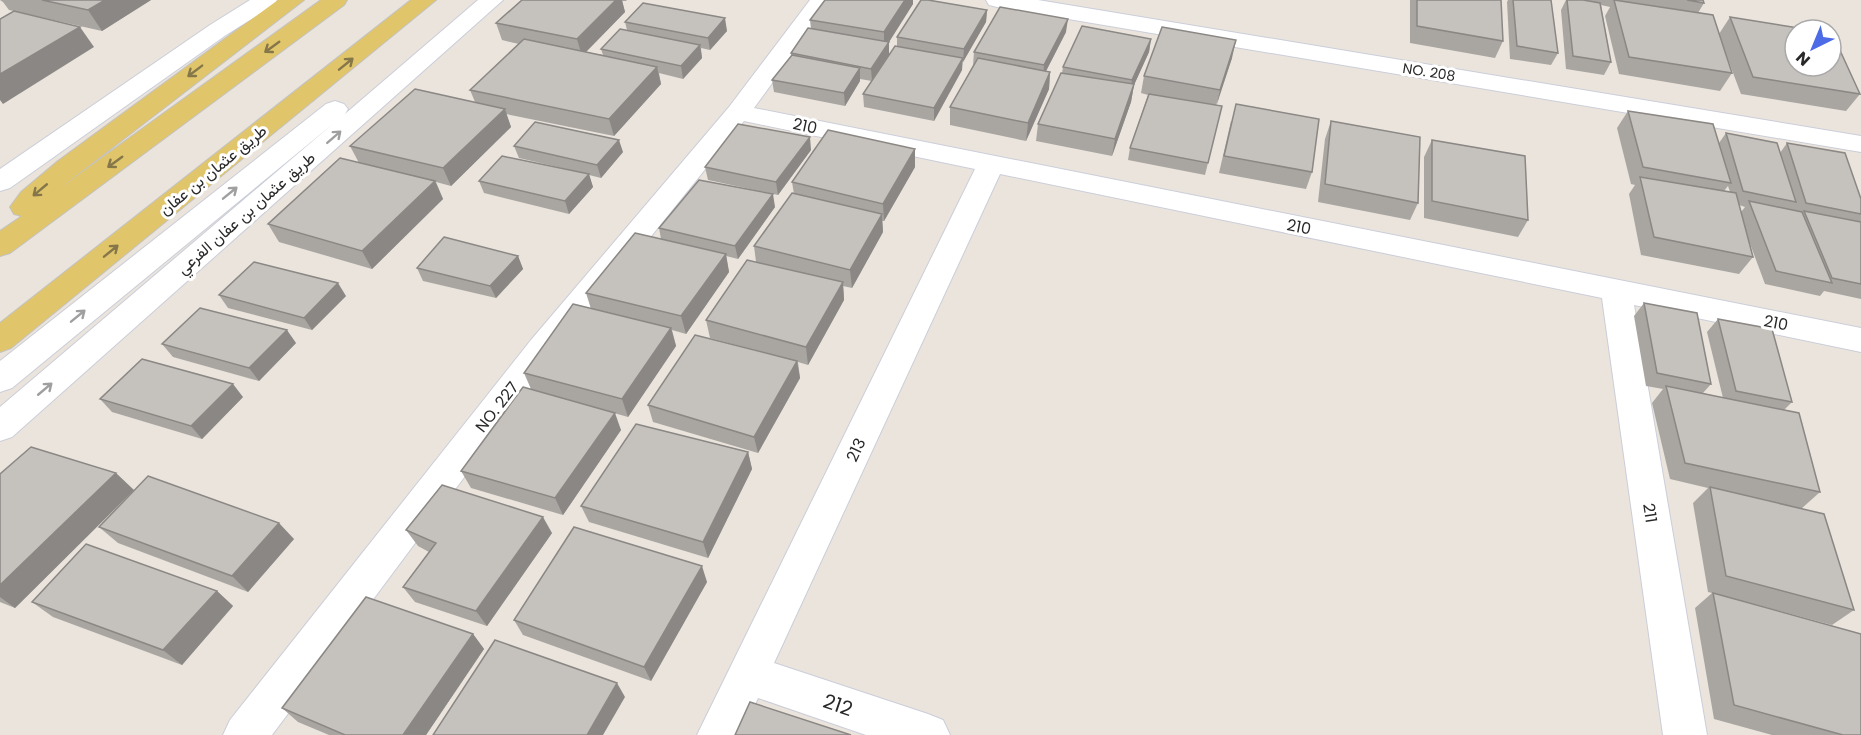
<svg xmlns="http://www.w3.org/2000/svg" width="1861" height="735" font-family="Poppins,Vazirmatn,sans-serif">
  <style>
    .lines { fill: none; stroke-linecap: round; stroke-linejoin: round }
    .minor-casing { stroke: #cbced9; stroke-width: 2 }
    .secondary-casing { stroke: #cbced9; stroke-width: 2 }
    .primary-casing { stroke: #c3c3c3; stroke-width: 2 }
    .minor { fill: #fff; fill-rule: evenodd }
    .secondary { fill: #fff; fill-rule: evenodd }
    .primary { fill: #e1c56a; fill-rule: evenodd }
    .wall { fill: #a9a6a2; fill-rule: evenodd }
    .shaded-wall { fill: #8a8784 }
    .building { fill: #c5c1bc; stroke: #8a8784; stroke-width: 1.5 }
    .oneway { stroke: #85774a }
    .oneway2 { stroke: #9f9f9f }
    .labels { text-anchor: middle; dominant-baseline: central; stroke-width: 6; stroke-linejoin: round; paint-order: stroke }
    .far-street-label { font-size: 14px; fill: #292929; stroke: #fff }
    .street-label { font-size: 16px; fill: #292929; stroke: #fff }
    .near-street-label { font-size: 20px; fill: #292929; stroke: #fff }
  </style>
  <rect width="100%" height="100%" fill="#eae4dc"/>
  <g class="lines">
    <defs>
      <g id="minor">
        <path d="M810,0H833L754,108L1861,328V352L1634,305L1707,735H1663L1602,298L1000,174L774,663L928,714L943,720L950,735H866L758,698L741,735H697L975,169L744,121L553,358L272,735H223L230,720L531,340L729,107Z"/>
        <path d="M986,0H1038L1861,136V152L997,7L989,5Z"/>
      </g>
      <g id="secondary">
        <path d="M250,0H277L274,5L226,35L10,188L0,191V169L210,25Z"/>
        <path d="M478,0H503L12,437L0,441V407L334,123L12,388L0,392V361L326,104L335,101L344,104L348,109L345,114Z"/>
      </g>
      <g id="primary">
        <path d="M278,0H304L60,188L321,0H347L344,5L10,253L0,256V231L22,216L14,214L10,207L21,192L58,161Z"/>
        <path d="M411,0H436L11,348L0,352V323Z"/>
      </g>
    </defs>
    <!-- minor casing -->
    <use href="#minor" class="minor-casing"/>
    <!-- secondary casing -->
    <use href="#secondary" class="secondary-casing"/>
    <!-- primary casing -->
    <use href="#primary" class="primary-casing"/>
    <!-- minor -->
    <use href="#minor" class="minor"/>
    <!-- secondary -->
    <use href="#secondary" class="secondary"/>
    <!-- primary -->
    <use href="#primary" class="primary"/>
  </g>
  <!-- wall -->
  <g class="wall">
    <path d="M0,0H151L102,31L9,10L3,2Z"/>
    <path d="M522,0H627L626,1H622L625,12L586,52L603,55L601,49L627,30L625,22L727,31L710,50L701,48L702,58L683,79L659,73L661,84L614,136L506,114L511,127L451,186L436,182L443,199L372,269L279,242L268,224L359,163L350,146L475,102L470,90L519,44L502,40L496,23Z"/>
    <path d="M825,0H913V4L889,42V54L897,47V37L987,10L986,22L963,62L962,61V70L934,121L864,107L863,94L872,81L860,79V81L845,106L774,92L772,80L791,57V53L811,29L810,20Z"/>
    <path d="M1410,0H1501L1503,41L1495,58L1410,43Z"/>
    <path d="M1508,0H1551L1558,53L1551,65L1510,59L1507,2Z"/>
    <path d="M1566,0H1703L1704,3L1698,13L1719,34L1730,17L1860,94L1846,111L1741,94L1721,41L1732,73L1720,91L1619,74L1605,16L1610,7L1601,5L1611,62L1604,75L1566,69L1561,10Z"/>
    <path d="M1066,32L1046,71L1050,72L1049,89L1026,141L950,125V107L973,65L974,52Z"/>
    <path d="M1151,39L1149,52L1134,85L1131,102L1112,156L1036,141L1038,124L1062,73L1063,67Z"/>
    <path d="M1232,58L1216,105L1222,106L1205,175L1128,160L1130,148L1148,95L1141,93L1144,76Z"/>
    <path d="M1628,111L1719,143L1726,133L1780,153L1787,143L1861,199V299L1824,291L1820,296L1765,284L1749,241L1753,257L1739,274L1641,255L1629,194L1635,185L1631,184L1617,128ZM1728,186L1730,192L1724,191ZM1739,205L1745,207L1741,212Z"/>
    <path d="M1231,121L1312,172L1306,189L1219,173Z"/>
    <path d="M1331,121L1418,203L1410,220L1318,202L1325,139Z"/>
    <path d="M1432,140L1528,220L1518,237L1424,218V157Z"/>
    <path d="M514,146L623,152L601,178L589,175L593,187L569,214L484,193L479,181L566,169L519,158Z"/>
    <path d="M915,149V167L884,221H882L883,232L852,288L843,286L844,300L808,365L798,362L800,378L758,453L653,422L648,405L755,350L710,338L706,320L756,262L754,246L794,194L792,182Z"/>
    <path d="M811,150L778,195L708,180L705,167Z"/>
    <path d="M775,207L738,259L726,256L729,272L686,334L672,330L676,346L628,417L600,409L621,430L563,515L471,488L461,471L531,389L524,373L591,309L586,293L661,239L659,228Z"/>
    <path d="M518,256L523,269L496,298L423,281L417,268Z"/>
    <path d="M219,295L346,296L312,330L228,308Z"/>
    <path d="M1644,303L1711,384L1703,393L1723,398L1707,332L1718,319L1792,402L1784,410L1820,492L1801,509L1854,610L1832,625L1743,601L1861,735H1772L1714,719L1695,608L1712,593L1708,592L1693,503L1708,488L1670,479L1652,403L1663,389L1646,386L1634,316Z"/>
    <path d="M296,343L259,381L173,357L162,344Z"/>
    <path d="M243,397L202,439L112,412L100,399Z"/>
    <path d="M748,452L752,469L708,558L589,522L581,506Z"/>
    <path d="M0,474L134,490L15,608L0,602Z"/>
    <path d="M99,527L294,539L248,592L118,543Z"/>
    <path d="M406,530L552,533L487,626L415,602L403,587L429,552L418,546Z"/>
    <path d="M707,582L651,681L523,635L514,620Z"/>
    <path d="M217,591L233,606L182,665L53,617L32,602Z"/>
    <path d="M473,634L484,649L426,735H329L298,722L282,708Z"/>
  </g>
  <!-- shaded-wall -->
  <g class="shaded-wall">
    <path d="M105,0H151L102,31L88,10Z"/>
    <path d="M616,0H622L625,12L582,56L577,39Z"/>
    <path d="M905,0H913V4L889,42V55L872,81L871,69L884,49V32Z"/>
    <path d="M987,10L986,22L963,62L964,49Z"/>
    <path d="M725,18L727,31L710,50L708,38Z"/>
    <path d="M1068,19L1066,32L1043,77L1044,65Z"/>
    <path d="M80,27L94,47L3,104L0,100V74Z"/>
    <path d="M1151,39L1149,52L1134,85L1131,102L1112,156L1115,139L1130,93L1132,80Z"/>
    <path d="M1236,40L1232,58L1216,107L1220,90Z"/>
    <path d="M700,45L702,58L683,79L681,66Z"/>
    <path d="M963,58L962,70L934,121V108Z"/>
    <path d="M657,67L661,84L614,136L609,119Z"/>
    <path d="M860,68V81L845,106L844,93Z"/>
    <path d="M1050,72L1049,89L1026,141L1028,123Z"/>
    <path d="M505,109L511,127L451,186L443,168Z"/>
    <path d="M810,137L811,150L778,195L776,182Z"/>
    <path d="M619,140L623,152L601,178L597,165Z"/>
    <path d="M915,149V167L884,221L883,204Z"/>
    <path d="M589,174L593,187L569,214L565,201Z"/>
    <path d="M435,181L443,199L372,269L362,251Z"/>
    <path d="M773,194L775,207L738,259L735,246Z"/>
    <path d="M882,214L883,232L852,288L850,270Z"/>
    <path d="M726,254L729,272L686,334L681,316Z"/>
    <path d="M518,256L523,269L496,298L490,286Z"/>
    <path d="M843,282L844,300L808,365L806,347Z"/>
    <path d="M338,283L346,296L312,330L304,318Z"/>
    <path d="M671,328L676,346L628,417L622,399Z"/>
    <path d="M287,330L296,343L259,381L249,368Z"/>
    <path d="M797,361L800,378L758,453L754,437Z"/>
    <path d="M233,384L243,397L202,439L191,426Z"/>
    <path d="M615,413L621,430L563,515L555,498Z"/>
    <path d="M748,452L752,469L708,558L703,542Z"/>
    <path d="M116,473L134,490L15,608L0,597V585Z"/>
    <path d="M543,517L552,533L487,626L476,611Z"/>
    <path d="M279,523L294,539L248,592L232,576Z"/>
    <path d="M702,566L707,582L651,681L644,667Z"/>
    <path d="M217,591L233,606L182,665L163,650Z"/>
    <path d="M473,634L484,649L426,735H403Z"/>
    <path d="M617,683L625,697L603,735H587Z"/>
  </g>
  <!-- building -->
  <g class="building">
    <path d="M42,0H105L88,10Z"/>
    <path d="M522,0H616L577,39L496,23Z"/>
    <path d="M825,0H905L884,32L810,20Z"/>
    <path d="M921,0H928L987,10L964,49L897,37Z"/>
    <path d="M1417,0H1501L1503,41L1417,26Z"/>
    <path d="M1513,0H1551L1558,53L1517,46Z"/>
    <path d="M1567,0H1583L1600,3L1611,62L1573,56Z"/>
    <path d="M1614,0L1713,15L1732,73L1629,57Z"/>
    <path d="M1687,0H1703L1704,3Z"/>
    <path d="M643,3L725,18L708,38L625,22Z"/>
    <path d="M1000,7L1068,19L1044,65L974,52Z"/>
    <path d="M14,11L80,27L0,74V19Z"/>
    <path d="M1730,17L1811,30H1795V66H1831V33H1832L1860,94L1753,77Z"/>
    <path d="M1082,26L1151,39L1132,80L1063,67Z"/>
    <path d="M1162,27L1236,40L1220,90L1144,76Z"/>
    <path d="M808,28L889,42L871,69L791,53Z"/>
    <path d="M620,29L700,45L681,66L601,49Z"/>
    <path d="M524,39L657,67L609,119L470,90Z"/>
    <path d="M895,46L963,58L934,108L863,94Z"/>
    <path d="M792,55L860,68L844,93L772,80Z"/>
    <path d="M978,58L1050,72L1028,123L950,107Z"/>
    <path d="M1061,73L1134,84L1115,139L1038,124Z"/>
    <path d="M415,89L505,109L443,168L350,146Z"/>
    <path d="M1149,94L1222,106L1208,163L1130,148Z"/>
    <path d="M1236,104L1319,119L1312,172L1224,156Z"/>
    <path d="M1628,111L1713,124L1731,183L1643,167Z"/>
    <path d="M1331,121L1420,137L1418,203L1325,184Z"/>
    <path d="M535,122L619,140L597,165L514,146Z"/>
    <path d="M738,124L810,137L776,182L705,167Z"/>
    <path d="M828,130L915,149L883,204L792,182Z"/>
    <path d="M1726,133L1777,143L1796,202L1743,191Z"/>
    <path d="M1432,140L1525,156L1528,220L1432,201Z"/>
    <path d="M1787,143L1845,153L1861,199V214L1806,203Z"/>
    <path d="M502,156L589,174L565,201L479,181Z"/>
    <path d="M340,158L435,181L362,251L268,224Z"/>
    <path d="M1640,177L1736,193L1753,257L1654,237Z"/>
    <path d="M699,180L773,194L735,246L659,228Z"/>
    <path d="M792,193L882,214L850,270L754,246Z"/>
    <path d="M1749,201L1802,212L1832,283L1776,271Z"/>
    <path d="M1804,211L1861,222V284L1832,278Z"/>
    <path d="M635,233L726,254L681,316L586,293Z"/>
    <path d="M444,237L518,256L490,286L417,268Z"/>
    <path d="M747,260L843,282L806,347L706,320Z"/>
    <path d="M254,262L338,283L304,318L219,295Z"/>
    <path d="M1644,303L1697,313L1711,384L1657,373Z"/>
    <path d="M573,304L671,328L622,399L524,373Z"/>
    <path d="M200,308L287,330L249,368L162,344Z"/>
    <path d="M1718,319L1772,329L1792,402L1736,391Z"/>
    <path d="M695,335L797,361L754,437L648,405Z"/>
    <path d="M142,359L233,384L191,426L100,399Z"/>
    <path d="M1666,386L1799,413L1820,492L1685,463Z"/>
    <path d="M523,387L615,413L555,498L461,471Z"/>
    <path d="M636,424L748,452L703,542L581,506Z"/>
    <path d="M31,447L116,473L0,585V474Z"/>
    <path d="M148,476L279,523L232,576L99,527Z"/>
    <path d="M442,485L543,517L476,611L403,587L436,543L406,530Z"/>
    <path d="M1710,487L1824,514L1854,610L1726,576Z"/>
    <path d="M574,527L702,566L644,667L514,620Z"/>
    <path d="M86,544L217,591L163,650L32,602Z"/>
    <path d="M1713,593L1861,634V735H1843L1734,705Z"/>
    <path d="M366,597L473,634L403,735H345L282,708Z"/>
    <path d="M495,640L617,683L587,735H433Z"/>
    <path d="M750,702L851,735H735Z"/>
  </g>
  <!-- one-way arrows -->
  <defs><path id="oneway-shaft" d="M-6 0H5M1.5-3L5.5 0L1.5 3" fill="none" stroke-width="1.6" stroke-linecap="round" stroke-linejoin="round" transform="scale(1.5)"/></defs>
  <g class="oneway">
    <use href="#oneway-shaft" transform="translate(272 47) rotate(144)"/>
    <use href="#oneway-shaft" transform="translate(346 64) rotate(-39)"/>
    <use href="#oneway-shaft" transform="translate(195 71) rotate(143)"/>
    <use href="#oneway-shaft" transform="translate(115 162) rotate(144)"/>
    <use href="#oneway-shaft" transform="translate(40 190) rotate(140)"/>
    <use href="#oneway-shaft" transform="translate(111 251) rotate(-39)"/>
  </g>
  <g class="oneway2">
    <use href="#oneway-shaft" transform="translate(334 137) rotate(-41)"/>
    <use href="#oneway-shaft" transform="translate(230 193) rotate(-39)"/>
    <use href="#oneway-shaft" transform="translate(78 316) rotate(-39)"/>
    <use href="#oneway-shaft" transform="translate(45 389) rotate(-40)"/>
  </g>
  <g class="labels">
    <!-- far-street labels -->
    <g class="far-street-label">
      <text transform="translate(1429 72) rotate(9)">NO. 208</text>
    </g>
    <!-- street labels -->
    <g class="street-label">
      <text transform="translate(805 126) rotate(12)">210</text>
      <text transform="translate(213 170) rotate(-39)">طريق عثمان بن عفان</text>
      <text transform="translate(246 213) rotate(-41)">طريق عثمان بن عفان الفرعي</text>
      <text transform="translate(1299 227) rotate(11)">210</text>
      <text transform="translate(1776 323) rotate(11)">210</text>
      <text transform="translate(497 407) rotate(-52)">NO. 227</text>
      <text transform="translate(856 450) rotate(-65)">213</text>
      <text transform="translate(1650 513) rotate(81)">211</text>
    </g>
    <!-- near-street labels -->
    <g class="near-street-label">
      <text transform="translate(838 705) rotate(19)">212</text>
    </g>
  </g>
  <!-- north arrow -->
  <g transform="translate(1813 48) rotate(223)"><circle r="28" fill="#ffffff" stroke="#a9a9a9" stroke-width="1.5"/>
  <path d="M0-4.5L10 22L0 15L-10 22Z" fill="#4d6be6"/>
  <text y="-9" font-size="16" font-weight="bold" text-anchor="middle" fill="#292929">N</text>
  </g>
</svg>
